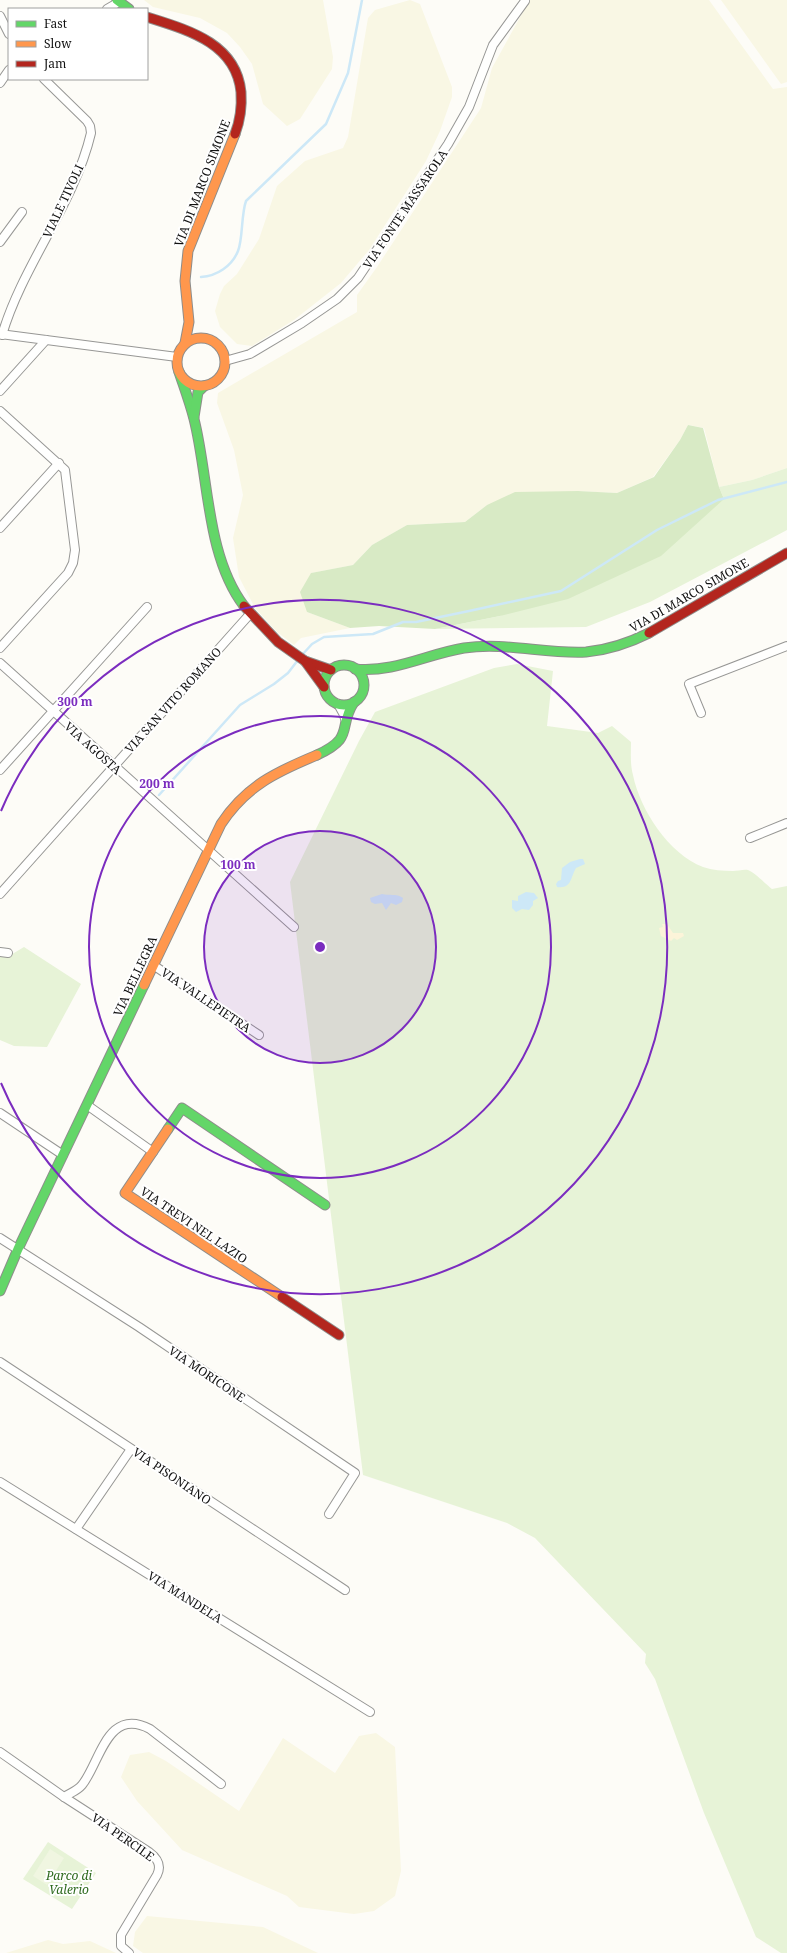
<svg xmlns="http://www.w3.org/2000/svg" width="787" height="1953" font-family="'Noto Serif',serif">
  <style>
    .farmland { fill: #f9f7e4 }
    .green { fill: #e7f3d7 }
    .forest { fill: #d8eac5 }
    .sand { fill: #fcf4d9 }
    .pitch { fill: #f0f6e1 }
    .water { fill: #cde8f7 }
    .lines { fill: none; stroke-linecap: round; stroke-linejoin: round }
    .stream { stroke: #cde8f7; stroke-width: 2.5 }
    .street-casing { stroke: #979795; stroke-width: 10 }
    .fast-casing { stroke: #8e8d8b; stroke-width: 11 }
    .slow-casing { stroke: #8e8d8b; stroke-width: 11 }
    .jam-casing { stroke: #8e8d8b; stroke-width: 11 }
    .street { stroke: #fffffe; stroke-width: 8 }
    .fast { stroke: #63d668; stroke-width: 9 }
    .slow { stroke: #ff974d; stroke-width: 9 }
    .jam { stroke: #b3261e; stroke-width: 9 }
    .ring { fill: none; stroke: #7b2cbf; stroke-width: 2 }
    .labels { text-anchor: middle; dominant-baseline: central; stroke-width: 4; stroke-linejoin: round; paint-order: stroke }
    .street-label { font-size: 12px; fill: #111; stroke: #fff }
    .park-label { font-size: 12px; font-style: italic; fill: #2f6b1f; stroke: #fff }
    .centre { fill: #7b2cbf; stroke: #fff; stroke-width: 2 }
    .ring-label { font-size: 12px; text-anchor: middle; font-weight: bold; fill: #7b2cbf; stroke: #fff; stroke-width: 4; stroke-linejoin: round; paint-order: stroke }
  </style>
  <rect width="100%" height="100%" fill="#fdfcf7"/>
  <!-- farmland -->
  <g class="farmland">
    <path d="M144,0H323L333,57L332,69L300,119L287,126L263,104L252,64L240,47L227,33L200,18L153,7Z"/>
    <path d="M410,0L420,4L452,87V97L440,131L426,161L369,250L341,283L294,320L252,346L237,344L220,327L215,311L220,294L224,286L237,274L259,239L277,186L305,161L343,148L348,137L368,18L375,10Z"/>
    <path d="M523,0H709L773,89L787,87V468L752,480L719,487L704,428L688,425L680,440L653,477L617,493L578,491L487,505L465,522L407,525L372,545L353,565L311,573L307,612L350,628L301,638L294,645L277,632L255,608L239,577L233,538L243,495L234,450L217,403L218,393L357,312V295L377,267L481,108L492,68L524,10L526,4Z"/>
    <path d="M721,0H787V82L781,84Z"/>
    <path d="M376,1733L395,1747L401,1871L395,1896L374,1911L354,1914L299,1907L287,1896L182,1850L137,1801L121,1777L130,1755L149,1752L166,1761L239,1811L283,1738L335,1773L359,1736Z"/>
    <path d="M147,1916L263,1927L318,1953H143L133,1946L135,1932Z"/>
    <path d="M48,1940L63,1944L90,1941L116,1953H6Z"/>
  </g>
  <!-- green -->
  <g class="green">
    <path d="M787,468V530L650,602L586,627L435,629L500,616L724,499L719,487L752,480Z"/>
    <path d="M517,664L553,671L547,726L598,733L612,726L631,742C631,753 630,764 633,775C640,810 669,854 703,867C712,870 723,871 733,871C737,871 744,869 748,870C754,872 767,885 772,889L787,886V1953H781L756,1937L704,1813L655,1679L645,1663L646,1654L535,1538L507,1523L363,1475L290,882L359,741L375,712L494,668Z"/>
    <path d="M24,947L81,984L47,1047L14,1046L0,1040V957L9,956Z"/>
    <path d="M48,1842L96,1873L72,1909L23,1879Z"/>
  </g>
  <!-- forest -->
  <path class="forest" d="M688,425L703,428L719,487L724,499L661,556L568,599L500,616L435,629L379,626L350,628L307,612L300,592L311,573L353,565L372,545L407,525L465,522L487,505L515,492L578,491L617,493L654,477L680,440Z"/>
  <!-- sand -->
  <path class="sand" d="M662,924H667L673,933H683L684,936L677,940L674,938L671,941L661,936L659,928L663,927Z"/>
  <!-- pitch -->
  <path class="pitch" d="M50,1849L64,1858L47,1885L33,1876Z"/>
  <!-- water -->
  <g class="water">
    <path d="M580,859H583L585,864L576,868C570,878 572,889 557,887L556,884L558,881L561,880L562,868L570,862Z"/>
    <path d="M526,892L534,893L538,898L533,901V905L529,910L522,909L516,912L512,908V900L518,901V896Z"/>
    <path d="M382,894C389,896 396,893 403,898L402,902L396,905L391,903L386,910L382,903L375,904L371,902L370,898Z"/>
  </g>
  <g class="lines">
    <!-- stream -->
    <g class="stream">
      <path d="M201,277C217,276 232,266 238,251C243,239 241,215 246,201L326,124L348,73L362,0"/>
      <path d="M302,655L312,644L324,637L373,634L403,622H416L469,611L561,591L657,530L718,500L787,482"/>
      <path d="M159,795L240,705L274,684L288,673L298,660"/>
    </g>
    <defs>
      <g id="street">
        <path d="M107,9L119,2"/>
        <path d="M0,16L9,34"/>
        <path d="M0,83L9,70"/>
        <path d="M0,242L22,212"/>
        <path d="M0,334L177,357"/>
        <path d="M2,335C23,264 74,205 91,133L90,126L87,121L44,79"/>
        <path d="M225,361L250,354L302,323L337,299L358,278L448,144L469,107L493,45L525,1"/>
        <path d="M0,391L46,340"/>
        <path d="M0,411L65,470L75,550L73,563L68,573L0,648"/>
        <path d="M0,528L59,463"/>
        <path d="M0,663L294,927"/>
        <path d="M338,704L343,713L346,721"/>
        <path d="M701,713L689,684L787,646"/>
        <path d="M0,770L147,607"/>
        <path d="M750,838L787,823"/>
        <path d="M0,894L250,614"/>
        <path d="M0,952L8,953"/>
        <path d="M153,965L259,1035"/>
        <path d="M87,1105L153,1152"/>
        <path d="M0,1113L63,1155"/>
        <path d="M0,1238L139,1327L355,1473L329,1514"/>
        <path d="M0,1362L345,1590"/>
        <path d="M0,1482L370,1712"/>
        <path d="M76,1529L131,1449"/>
        <path d="M0,1752L64,1797L149,1852C157,1858 162,1865 157,1875L121,1935V1946L129,1953"/>
        <path d="M64,1797C70,1793 77,1791 82,1785C100,1763 107,1706 150,1729L221,1784"/>
      </g>
      <g id="fast">
        <path d="M117,0L129,9"/>
        <path d="M179,372C184,387 190,403 194,419C209,478 206,556 244,606"/>
        <path d="M194,417L198,392L204,386"/>
        <circle cx="344" cy="685" r="20"/>
        <path d="M355,669C394,673 427,654 464,648C506,642 544,654 586,652C608,650 629,643 649,633"/>
        <path d="M317,755C356,737 337,728 354,702"/>
        <path d="M168,1129L182,1108L325,1205"/>
        <path d="M0,1291L18,1249L144,985"/>
      </g>
      <g id="slow">
        <circle cx="201" cy="362" r="24"/>
        <path d="M185,343L189,322L185,281L188,251L235,134"/>
        <path d="M144,985L221,824C246,786 276,772 317,755"/>
        <path d="M168,1129L125,1193L282,1297"/>
      </g>
      <g id="jam">
        <path d="M147,17C188,30 236,43 241,92C242,106 240,121 235,134"/>
        <path d="M244,606L278,642L305,661L331,670"/>
        <path d="M649,633L787,553"/>
        <path d="M305,661L324,687"/>
        <path d="M282,1297L339,1335"/>
      </g>
    </defs>
    <!-- street casing -->
    <use href="#street" class="street-casing"/>
    <!-- fast casing -->
    <use href="#fast" class="fast-casing"/>
    <!-- slow casing -->
    <use href="#slow" class="slow-casing"/>
    <!-- jam casing -->
    <use href="#jam" class="jam-casing"/>
    <!-- street -->
    <use href="#street" class="street"/>
    <!-- fast -->
    <use href="#fast" class="fast"/>
    <!-- slow -->
    <use href="#slow" class="slow"/>
    <!-- jam -->
    <use href="#jam" class="jam"/>
  </g>
  <!-- distance rings -->
  <circle cx="320" cy="947" r="116" fill="#7b2cbf" fill-opacity=".12"/>
  <g class="ring">
    <circle cx="320" cy="947" r="116"/>
    <circle cx="320" cy="947" r="231"/>
    <path d="M1 811A347 347 0 1 1 1 1083"/>
  </g>
  <g class="labels">
    <!-- street labels -->
    <g class="street-label">
      <text transform="translate(202 183) rotate(-69)">VIA DI MARCO SIMONE</text>
      <text transform="translate(63 201) rotate(-65)">VIALE TIVOLI</text>
      <text transform="translate(405 209) rotate(-56)">VIA FONTE MASSAROLA</text>
      <text transform="translate(689 595) rotate(-30)">VIA DI MARCO SIMONE</text>
      <text transform="translate(173 700) rotate(-48)">VIA SAN VITO ROMANO</text>
      <text transform="translate(93 748) rotate(42)">VIA AGOSTA</text>
      <text transform="translate(135 976) rotate(-65)">VIA BELLEGRA</text>
      <text transform="translate(206 1000) rotate(34)">VIA VALLEPIETRA</text>
      <text transform="translate(194 1225) rotate(34)">VIA TREVI NEL LAZIO</text>
      <text transform="translate(207 1374) rotate(34)">VIA MORICONE</text>
      <text transform="translate(172 1476) rotate(34)">VIA PISONIANO</text>
      <text transform="translate(185 1597) rotate(32)">VIA MANDELA</text>
      <text transform="translate(123 1837) rotate(35)">VIA PERCILE</text>
    </g>
    <!-- park labels -->
    <g class="park-label">
      <text x="69" y="1875">Parco di<tspan x="69" dy="14">Valerio</tspan></text>
    </g>
  </g>
  <circle cx="320" cy="947" r="6" class="centre"/>
  <g class="ring-label">
    <text x="75" y="706">300 m</text>
    <text x="157" y="788">200 m</text>
    <text x="238" y="869">100 m</text>
  </g>
  <!-- legend -->
  <rect x="8" y="8" width="140" height="72" fill="#ffffff" stroke="#a0a0a0"/>
  <rect x="16" y="21" width="20" height="6" fill="#63d668" stroke="#a0a0a0"/>
  <text x="44" y="28" font-size="12" fill="#111111">Fast</text>
  <rect x="16" y="41" width="20" height="6" fill="#ff974d" stroke="#a0a0a0"/>
  <text x="44" y="48" font-size="12" fill="#111111">Slow</text>
  <rect x="16" y="61" width="20" height="6" fill="#b3261e" stroke="#a0a0a0"/>
  <text x="44" y="68" font-size="12" fill="#111111">Jam</text>
</svg>
